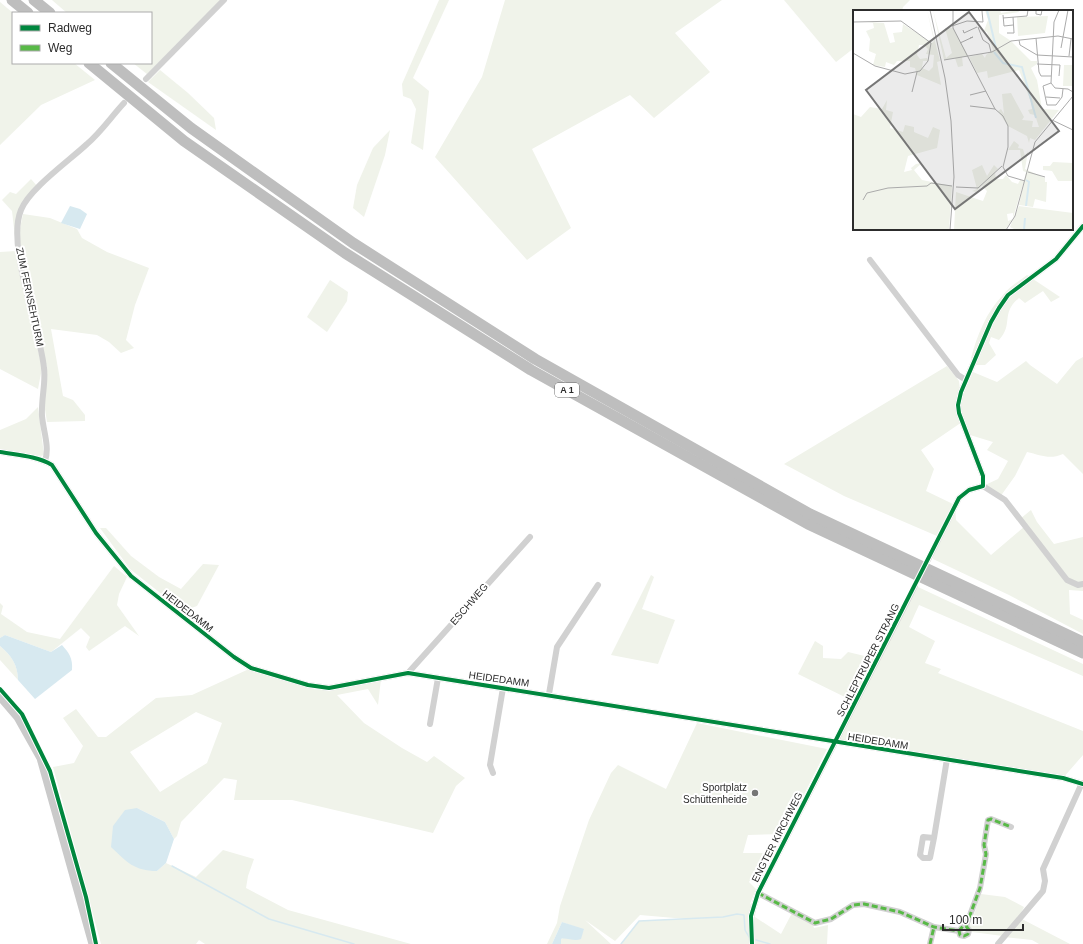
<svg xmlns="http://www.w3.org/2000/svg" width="1083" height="944" font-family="Helvetica,sans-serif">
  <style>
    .green { fill: #f0f3ea; fill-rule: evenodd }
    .water { fill: #d7e9f0 }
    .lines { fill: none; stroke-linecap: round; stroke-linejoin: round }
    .stream { stroke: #d7e9f0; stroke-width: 1.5 }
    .street { stroke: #d1d1d1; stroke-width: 6 }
    .secondary { stroke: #cacaca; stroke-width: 9 }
    .highway { stroke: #bebebe; stroke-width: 11 }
    .quiet { stroke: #58b947; stroke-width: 3; stroke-dasharray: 6 3; stroke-linecap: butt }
    .cycleway-casing { stroke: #fff; stroke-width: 6 }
    .cycleway { stroke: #00873e; stroke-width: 4 }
    .poi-dot { fill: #767676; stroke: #fff; stroke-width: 1.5 }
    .labels { text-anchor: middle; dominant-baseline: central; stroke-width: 4; stroke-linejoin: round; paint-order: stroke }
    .shield { fill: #fff; stroke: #6b6b6b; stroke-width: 1 }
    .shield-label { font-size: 9px; font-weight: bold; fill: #2c2c2c }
    .street-label { font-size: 10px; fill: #2c2c2c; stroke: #fff }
    .poi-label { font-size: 10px; fill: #2c2c2c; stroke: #fff; text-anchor: end }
    .inset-river { fill: none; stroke: #d7e9f0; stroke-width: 2 }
    .inset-road { fill: none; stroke: #ababab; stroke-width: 1 }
    .view { fill: #767676; fill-opacity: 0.15; stroke: #767676; stroke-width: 2 }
    .inset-edge { fill: none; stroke: #2c2c2c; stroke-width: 2 }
  </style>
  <rect width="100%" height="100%" fill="#fff"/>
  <!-- green -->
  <g class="green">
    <path d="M52,0H221L147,74L133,63H151V13H67Z"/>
    <path d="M439,0H449L413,78L429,91L423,150L411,143L416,109L411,99L403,96L402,84Z"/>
    <path d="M505,0H722L675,33L710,72L654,118L630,95L532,149L571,228L527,260L435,157L482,77Z"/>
    <path d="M784,0H910L903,7L902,11H854V48L836,62Z"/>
    <path d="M0,2L13,13V63H74L95,80L41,105L0,145Z"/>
    <path d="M160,70L188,93L214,118L216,130L148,82Z"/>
    <path d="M390,130L385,155L364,217L353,208L357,185L373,148Z"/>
    <path d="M31,179L37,186L25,199L16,246L12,211L2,200L10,192L16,194Z"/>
    <path d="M23,214L50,218L77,229L82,238L107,252L149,268L135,305L126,340L134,348L121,353L109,342L97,335L51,329L63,396L73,400L85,415V421L47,422L44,403L47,368L21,251L19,233Z"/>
    <path d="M16,251L42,368L38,389L0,369V252Z"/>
    <path d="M1027,275L1060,297L1051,302L1043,291L1025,303L1019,298C1000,314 1014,324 999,340L991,337L989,343L996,355L985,365H976L971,358C977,336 986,312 1003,295C1009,287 1019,281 1027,275Z"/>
    <path d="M330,280L348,292L347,301L327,332L307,317Z"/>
    <path d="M1083,357V474L1063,454C1049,460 1041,455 1027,452L1015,476L1000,497L983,486L998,479L1008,461L987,450L993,442L970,435L965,420L921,450L934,469L926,491L953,504L937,536L844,496L784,464L947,366L959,381L960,390L968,384L973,372L997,382L1026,361L1030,365L1057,384L1076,361Z"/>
    <path d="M38,407L44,455L41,456L0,449V430L26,419Z"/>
    <path d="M955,505L956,520L991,555L1025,526L1020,519L1031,510L1037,522L1054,544L1083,537V591L1069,590L1070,614L1083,620V634L1009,595L933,559L934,548Z"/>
    <path d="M100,528H106L131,556L159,577L181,589L203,564L219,565L197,606L183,611L130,569Z"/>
    <path d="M114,566L127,577L119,594L117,605L139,636L125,626L89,651L86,647L90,637L81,628L51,652L5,635L0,638V603L3,606L1,614L27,632L60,639Z"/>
    <path d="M651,575L654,577L642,609L675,620L658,664L611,655Z"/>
    <path d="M918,587L1083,664V676L919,605L909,627L935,641L925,663L941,669L938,673L1083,731V755L1063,778L835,742Z"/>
    <path d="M815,641L823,646V658L841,659L848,652L877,659L855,702L798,674Z"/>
    <path d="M0,646C11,655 18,665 18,680L0,660Z"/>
    <path d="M249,669L317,690H332L381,679L378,705L368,689L337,695L364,723L402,748L427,762L434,756L465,778L456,786L433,833L292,800H234L237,780L224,778L181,822L177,836L174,839L165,822L137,808L157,871L166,863L196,877L223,850L254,859L248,876L246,888L288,910L411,944H205L199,940L196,944H101L53,767L74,763L83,746L63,718L76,709L98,737H106L156,698L192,695ZM196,712L222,723L207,763L160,792L130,752Z"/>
    <path d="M697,723L827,749L784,834L748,835L743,853H765L749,882L756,889L750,904L756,908L755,917L781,934L792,913L813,925L814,928L828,925L827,944H621L639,921L686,919L640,915L615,941L585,920L611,944H561V939L584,930L562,922L552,944H547L557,923L560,906L589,820L611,773L618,765L666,789Z"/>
    <path d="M981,894L1005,897L1024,907L1019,917L1003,936L972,932L970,926Z"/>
    <path d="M1020,918L1070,944H1039L1032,940L1004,937Z"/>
  </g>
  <!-- water -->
  <g class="water">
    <path d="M70,206L80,209L87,214L80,229L61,223Z"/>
    <path d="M5,635L51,652L62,645C69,653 73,658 72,670L35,699L18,680C18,665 11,655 0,646V638Z"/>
    <path d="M137,808L165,822L174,839L166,863L157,871C134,871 127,862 111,847L113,826L125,810Z"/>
    <path d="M562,922L584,929L581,939C574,942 566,937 561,939V944H552Z"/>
  </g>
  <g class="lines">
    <!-- stream -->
    <g class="stream">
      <path d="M172,866L269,919L354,944"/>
      <path d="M756,940L770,944"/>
      <path d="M621,944L639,921L723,917L737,914L744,915L745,930L749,937"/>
    </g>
    <!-- street -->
    <g class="street">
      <path d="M146,79L224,0"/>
      <path d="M870,260L958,375L966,380"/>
      <path d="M0,452C17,455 37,456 52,465L96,533L131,576L234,657L251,668L308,685L329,688L408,673L1063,778L1083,784"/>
      <path d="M45,461C50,447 43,430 42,416C41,399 46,383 44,368C40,327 6,246 21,210C29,189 70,160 87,144C101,132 111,117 124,103"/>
      <path d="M983,486V476L959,413L958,405L961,392L991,322L999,308L1008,295L1056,259L1083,226"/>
      <path d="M983,486L1005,500L1067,580L1078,585L1083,584"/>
      <path d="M928,560L959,498L969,490L983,486"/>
      <path d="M408,673L530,537"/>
      <path d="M549,694L557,647L598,585"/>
      <path d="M430,724L438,678"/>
      <path d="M493,773L490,765L503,688"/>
      <path d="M934,838L930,858H923L920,855L923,837L934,838L947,759"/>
      <path d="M758,893L815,923L831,919L853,905L864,904L900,912L934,927L959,931L960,935L964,936L968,934L969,930L966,926H963L959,931"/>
      <path d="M966,926L980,888L986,854L984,845L988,820L991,819L1011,827"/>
      <path d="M752,944L751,916L758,893L915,586"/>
      <path d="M930,944L934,927"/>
      <path d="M998,944L1043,891L1045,881L1043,869L1082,783"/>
    </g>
    <!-- secondary -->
    <path class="secondary" d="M0,696L18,717L41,758L93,944"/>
    <!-- highway -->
    <g class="highway">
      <path d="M12,0L28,13"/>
      <path d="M34,0L50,13"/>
      <path d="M89,63L184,141L345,253L531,370L808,524L1083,653"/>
      <path d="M111,63L191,128L353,243L535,359L810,514L1083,642"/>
    </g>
    <!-- quiet -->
    <g class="quiet">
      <path d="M758,893L815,923L831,919L853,905L864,904L900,912L934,927L959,931L960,935L964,936L968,934L969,930L966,926H963L959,931"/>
      <path d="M966,926L980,888L986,854L984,845L988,820L991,819L1011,827"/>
      <path d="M930,944L934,927"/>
    </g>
    <defs>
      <g id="cycleway">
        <path d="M0,452C17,455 37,456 52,465L96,533L131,576L234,657L251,668L308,685L329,688L408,673L1063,778L1083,784"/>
        <path d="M0,689L22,714L50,771L86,897L96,944"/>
        <path d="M752,944L751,916L758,893L959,498L969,490L983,486V476L959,413L958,405L961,392L991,322L999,308L1008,295L1056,259L1083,226"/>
      </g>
    </defs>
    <!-- cycleway casing -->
    <use href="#cycleway" class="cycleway-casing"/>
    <!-- cycleway -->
    <use href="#cycleway" class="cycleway"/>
  </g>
  <!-- markers -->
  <circle class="poi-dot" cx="755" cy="793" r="4"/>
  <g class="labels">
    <!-- shield labels -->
    <rect class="shield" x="555" y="383" width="24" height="14" rx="3"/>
    <g class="shield-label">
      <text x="567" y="390">A 1</text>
    </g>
    <!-- street labels -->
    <g class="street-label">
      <text transform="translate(30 297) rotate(78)">ZUM FERNSEHTURM</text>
      <text transform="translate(469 604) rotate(-49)">ESCHWEG</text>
      <text transform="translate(188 611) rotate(38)">HEIDEDAMM</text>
      <text transform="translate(868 660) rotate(-63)">SCHLEPTRUPER STRANG</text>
      <text transform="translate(499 679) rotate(8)">HEIDEDAMM</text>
      <text transform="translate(878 741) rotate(9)">HEIDEDAMM</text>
      <text transform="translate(777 837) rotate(-63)">ENGTER KIRCHWEG</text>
    </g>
    <!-- poi labels -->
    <g class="poi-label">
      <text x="747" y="787">Sportplatz<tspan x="747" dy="12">Schüttenheide</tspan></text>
    </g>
  </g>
  <!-- overview -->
  <g transform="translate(853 10)">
    <rect width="220" height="220" fill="#fff"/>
    <path d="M74,0L87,51L84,52L88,75L64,65L62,58L57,57V51H44L41,55L33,52L32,57L20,55L23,44L16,41L17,29L13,21L21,18L20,13L15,12L31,13L37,33L42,32L40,23L49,22L50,14L79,33L81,31ZM66,35H71L75,39L73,44L81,45L80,57L76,61L69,58L70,51H75L74,48L67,49L64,45ZM80,0L93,48L99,43L92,18H100L115,46L109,47L110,56L105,57L102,48L91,50ZM132,0H147L148,3L165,0L166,2L146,5V23L158,31L178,51H184V54L178,58L184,70L189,99L206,100L182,130L177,128L176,133L174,126L155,116L145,101L148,99L151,104L149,84L158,83L171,107L169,110L180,111L179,117H186L182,105L177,104L175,100L179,99L178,92L166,60L135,68L134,61L124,63L116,47L129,44L132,48L133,45L140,40L134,22L131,21L135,10ZM195,6L192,23L165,26L164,7ZM211,55H220L219,76H210ZM34,90L33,100L40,102L37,118L50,122L52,115L61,117V122L75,128L80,117L87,120L84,138L55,146L51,162L59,160L58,158L63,154L69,153L61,160L69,170L99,176L96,220H0V104L8,107L17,97L29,99ZM161,131L166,135L165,138L170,139L172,146L175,141L172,159L192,168V172H194L193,192L182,189L180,197L166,195L173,162L170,161L167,140H155ZM200,152L220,153V171H205L199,161L190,160V156H197ZM129,155L134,166L141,155L145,159L123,182L119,181L124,179L119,160ZM142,162L143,169H150L153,165L159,172L165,174L167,170L171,171L160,208V203L154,204L155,211L160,209L152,220H101L103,182L130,191L134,181L129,176ZM166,196L220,203V220H163L157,217Z" fill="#f0f3ea" fill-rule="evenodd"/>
    <path class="inset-river" d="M134,0L143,38M141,42L150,53L169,57L183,108M173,196L176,172L173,170M171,220L172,208"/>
    <path class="inset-road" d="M77,0L92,68L98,111L101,167L97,220M100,0V18L142,99L150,106L155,116V137L150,157L155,166L172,171M183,0V4L188,5L189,0M206,0L201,12L198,73L202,78L215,79L220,82M150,5L151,16L160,15M150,8L174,6L175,0M0,12L48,11L78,33L75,51M99,16L114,11L130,12L129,1M125,17L130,30L136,34L138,42M110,20L111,23L124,17M154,23H161L160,7M183,28L186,62L188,66H198M166,30L167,35L184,45M107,33L120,27L117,28M208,38L215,0M0,43L22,56L52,64L67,61L75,51M184,45L220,47M216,46L218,29M91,50L139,42L158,31L205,26L220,29M184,54L207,55L206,66M198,73L190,76L194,95H203L209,87L210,79M59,82L64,62M117,85L133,81M193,87L207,88M117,96L142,99M199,110L220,120M175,162L192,167M103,177L125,178L149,156M10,190L14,183L35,178L74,176L78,173L99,176M153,220L162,206L182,132L220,86"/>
    <path class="view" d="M116,2L206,121L102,199L13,80Z"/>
    <rect width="220" height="220" class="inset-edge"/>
  </g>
  <!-- legend -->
  <rect x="12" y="12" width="140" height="52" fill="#ffffff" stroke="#ababab"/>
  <rect x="20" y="25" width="20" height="6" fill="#00873e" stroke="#ababab"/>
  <text x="48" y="32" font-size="12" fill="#2c2c2c">Radweg</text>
  <rect x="20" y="45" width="20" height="6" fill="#58b947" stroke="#ababab"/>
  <text x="48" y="52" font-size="12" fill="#2c2c2c">Weg</text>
  <!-- scale -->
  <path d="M943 924v6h80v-6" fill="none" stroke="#2c2c2c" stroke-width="2"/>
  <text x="949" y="924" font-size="12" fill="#2c2c2c" stroke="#ffffff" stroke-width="3" paint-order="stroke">100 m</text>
</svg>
